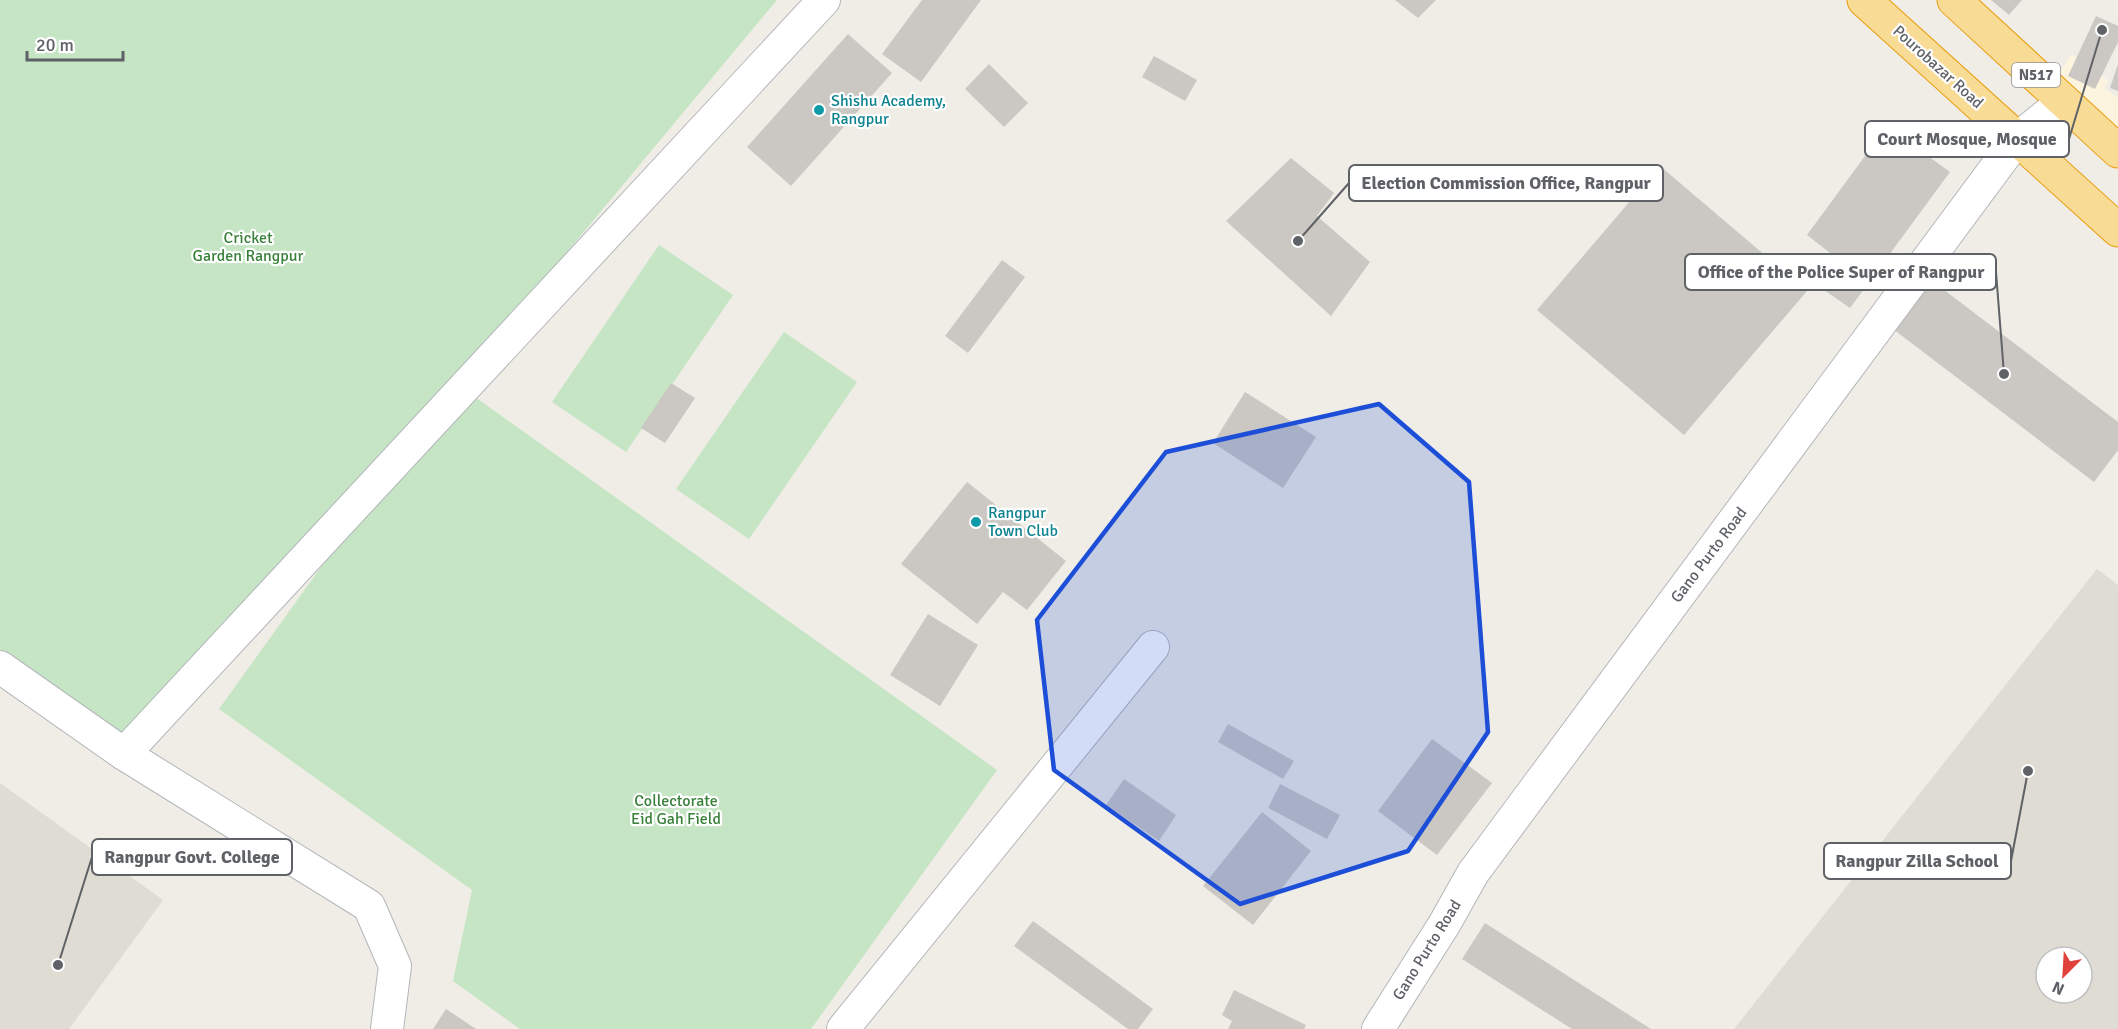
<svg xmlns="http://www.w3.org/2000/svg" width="2118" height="1029" font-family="Signika,sans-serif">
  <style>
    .commercial { fill: #fcf4de }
    .education { fill: #dfdcd4; fill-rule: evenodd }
    .green { fill: #c5e5c4 }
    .building { fill: #cbc8c3 }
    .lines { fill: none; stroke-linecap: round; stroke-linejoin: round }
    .street-casing { stroke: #b3b6ba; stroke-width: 34 }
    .highway-casing { stroke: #e99c0c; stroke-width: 35 }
    .street { stroke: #fff; stroke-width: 32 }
    .highway { stroke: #f8db95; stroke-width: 33 }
    .marked { fill: #1d4ed8; fill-opacity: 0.2; stroke: #1d4ed8; stroke-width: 4.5; stroke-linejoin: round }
    .culture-dot { fill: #0f9aa8; stroke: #fff; stroke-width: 2 }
    .labels { text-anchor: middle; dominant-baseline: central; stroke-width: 4.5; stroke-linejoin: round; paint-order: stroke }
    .shield { fill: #fff; stroke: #8e9094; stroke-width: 1.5 }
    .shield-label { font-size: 15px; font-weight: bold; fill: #5e6166 }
    .street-label { font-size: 16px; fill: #5e6166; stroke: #fff }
    .culture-label { font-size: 16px; fill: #0d838f; stroke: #fff; text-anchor: start }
    .park-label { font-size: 16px; fill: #39813a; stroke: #fff }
    .leader { fill: none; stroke: #5e6166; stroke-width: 2 }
    .callout-dot { fill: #5e6166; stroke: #fff; stroke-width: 2 }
    .callout { fill: #fff; stroke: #5e6166; stroke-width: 2 }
    .callout-label { font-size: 18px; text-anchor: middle; font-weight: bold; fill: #5e6166 }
  </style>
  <rect width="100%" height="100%" fill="#efede6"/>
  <!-- commercial -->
  <path class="commercial" d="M2072,54L2109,81L2104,88L2118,98V128L2053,81Z"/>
  <!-- education -->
  <g class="education">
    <path d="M2097,569L2118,585V1029H1734ZM2046,957H2082V993H2046Z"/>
    <path d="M0,783L163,900L69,1029H0Z"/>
  </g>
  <!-- green -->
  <g class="green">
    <path d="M0,0H777L457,384L997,770L811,1029H520L453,981L472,890L219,709L426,421L132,773L0,663Z"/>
    <path d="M659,245L733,295L626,452L552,402Z"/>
    <path d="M784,332L857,382L749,539L676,489Z"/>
  </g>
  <!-- building -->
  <g class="building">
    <path d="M922,0H981L921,82L882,54Z"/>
    <path d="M1395,0H1436L1418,18Z"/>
    <path d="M1991,0H2022L2009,15Z"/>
    <path d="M2096,16L2118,26V42L2095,89L2068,76Z"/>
    <path d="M848,34L892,73L791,186L747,147Z"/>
    <path d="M1154,56L1197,80L1185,101L1142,77Z"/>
    <path d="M989,64L1028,103L1004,127L965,89Z"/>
    <path d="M2118,64V91L2110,88Z"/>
    <path d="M1887,126L1950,172L1850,308L1814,283L1834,256L1807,235Z"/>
    <path d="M1291,158L1334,193L1317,216L1370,262L1331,316L1226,221Z"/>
    <path d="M1660,166L1807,291L1684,435L1537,310Z"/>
    <path d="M1002,260L1025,277L968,353L945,336Z"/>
    <path d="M1927,277L2118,422V450L2094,482L1889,326Z"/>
    <path d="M671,383L695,398L665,443L641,428Z"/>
    <path d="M1245,392L1316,437L1283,488L1213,443Z"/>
    <path d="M967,482L1066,561L1027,610L1003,592L977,624L901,564Z"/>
    <path d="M928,614L978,645L940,706L890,675Z"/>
    <path d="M1228,724L1294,761L1283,779L1218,742Z"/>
    <path d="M1432,739L1492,783L1437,855L1378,811Z"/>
    <path d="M1124,779L1176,815L1159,841L1106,805Z"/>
    <path d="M1280,784L1340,815L1327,839L1268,808Z"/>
    <path d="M1262,812L1311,851L1253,925L1203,886Z"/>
    <path d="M1033,921L1153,1009L1138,1029H1128L1014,946Z"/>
    <path d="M1485,923L1651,1029H1572L1462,959Z"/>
    <path d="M1234,990L1306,1025L1304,1029H1228L1232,1021L1222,1015Z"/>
    <path d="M446,1009L476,1029H433Z"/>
  </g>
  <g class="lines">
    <defs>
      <g id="street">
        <path d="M0,667L124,754L369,906L395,966L387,1029"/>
        <path d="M124,754L824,0"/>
        <path d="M843,1029L1153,647"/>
        <path d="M1378,1029L1445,923L1473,873L2017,139L2064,101"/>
      </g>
      <g id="highway">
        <path d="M1864,0L2118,230"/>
        <path d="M1954,0L2118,151"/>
      </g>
    </defs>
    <!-- street casing -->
    <use href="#street" class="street-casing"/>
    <!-- highway casing -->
    <use href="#highway" class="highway-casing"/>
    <!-- street -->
    <use href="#street" class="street"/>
    <!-- highway -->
    <use href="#highway" class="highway"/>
  </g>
  <!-- marked area -->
  <path class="marked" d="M1379,404L1469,482L1488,732L1408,851L1240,904L1054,770L1037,620L1166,452Z"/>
  <!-- markers -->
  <g class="culture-dot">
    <circle cx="819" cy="110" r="6"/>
    <circle cx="976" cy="522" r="6"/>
  </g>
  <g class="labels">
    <!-- shield labels -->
    <rect class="shield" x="2012" y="63" width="48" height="24" rx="4.5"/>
    <g class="shield-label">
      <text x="2036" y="75">N517</text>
    </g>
    <!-- street labels -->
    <g class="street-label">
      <text transform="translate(1938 67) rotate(42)">Pourobazar Road</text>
      <text transform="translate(1709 555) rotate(-53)">Gano Purto Road</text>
      <text transform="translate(1427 950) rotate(-58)">Gano Purto Road</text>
    </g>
    <!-- culture labels -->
    <g class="culture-label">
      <text x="831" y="101">Shishu Academy,<tspan x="831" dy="18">Rangpur</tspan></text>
      <text x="988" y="513">Rangpur<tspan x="988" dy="18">Town Club</tspan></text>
    </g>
    <!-- park labels -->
    <g class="park-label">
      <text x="248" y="238">Cricket<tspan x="248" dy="18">Garden Rangpur</tspan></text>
      <text x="676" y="801">Collectorate<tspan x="676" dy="18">Eid Gah Field</tspan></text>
    </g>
  </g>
  <!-- callouts -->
  <path class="leader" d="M2102 30L2069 139M1298 241L1349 183M2004 374L1996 272M58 965L92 857M2028 771L2011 861"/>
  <g class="callout-dot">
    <circle cx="2102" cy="30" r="6"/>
    <circle cx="1298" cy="241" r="6"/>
    <circle cx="2004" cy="374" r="6"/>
    <circle cx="58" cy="965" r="6"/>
    <circle cx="2028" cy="771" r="6"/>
  </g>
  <g class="callout">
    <rect x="1865" y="121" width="204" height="36" rx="6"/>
    <rect x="1349" y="165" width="314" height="36" rx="6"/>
    <rect x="1685" y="254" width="311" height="36" rx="6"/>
    <rect x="92" y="839" width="200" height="36" rx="6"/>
    <rect x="1824" y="843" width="187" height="36" rx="6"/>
  </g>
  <g class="callout-label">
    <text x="1967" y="145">Court Mosque, Mosque</text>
    <text x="1506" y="189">Election Commission Office, Rangpur</text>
    <text x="1841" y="278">Office of the Police Super of Rangpur</text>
    <text x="192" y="863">Rangpur Govt. College</text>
    <text x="1917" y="867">Rangpur Zilla School</text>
  </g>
  <!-- north arrow -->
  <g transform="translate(2064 975) rotate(204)"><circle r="28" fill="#ffffff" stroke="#bfc0c2" stroke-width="1.5"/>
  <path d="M0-4.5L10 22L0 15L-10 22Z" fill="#e1413b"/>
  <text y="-9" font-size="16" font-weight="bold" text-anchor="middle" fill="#5e6166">N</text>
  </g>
  <!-- scale -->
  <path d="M27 51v9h96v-9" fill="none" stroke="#5e6166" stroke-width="3"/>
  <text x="36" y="51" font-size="18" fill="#5e6166" stroke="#ffffff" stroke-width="4.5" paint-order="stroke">20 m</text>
</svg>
